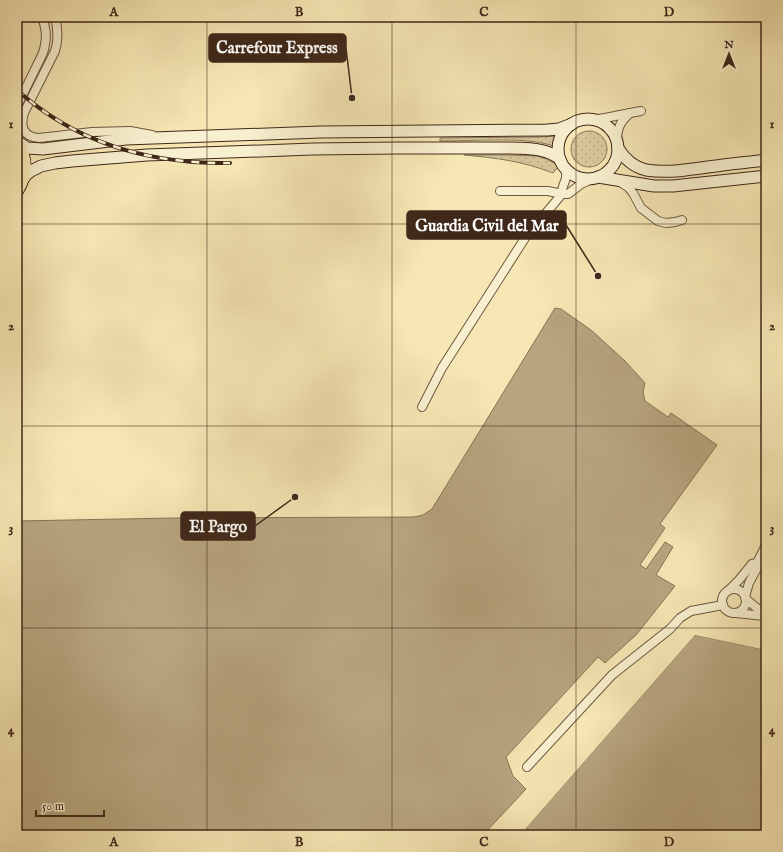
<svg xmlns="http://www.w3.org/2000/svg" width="783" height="852" font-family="'IM FELL English',serif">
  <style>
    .grass { fill: url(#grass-dots); stroke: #8a7759 }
    .water { fill: #b7a57f; stroke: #877356 }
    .pier { fill: #f5e6b3 }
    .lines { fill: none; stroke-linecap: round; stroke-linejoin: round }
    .street-casing { stroke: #6c5840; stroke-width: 10 }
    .secondary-casing { stroke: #3f2819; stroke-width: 13 }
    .primary-casing { stroke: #3f2819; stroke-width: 14 }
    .street { stroke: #f8efce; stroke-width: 8 }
    .secondary { stroke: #f8efce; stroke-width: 11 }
    .primary { stroke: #f5e6b3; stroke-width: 12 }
    .rail-casing { stroke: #3f2819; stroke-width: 4 }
    .rail { stroke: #f8efce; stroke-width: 2.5; stroke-dasharray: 8; stroke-linecap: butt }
    .grid { fill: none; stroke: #3f2819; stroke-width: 1; stroke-opacity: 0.55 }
    .leader { fill: none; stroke: #3f2819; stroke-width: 1.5 }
    .callout-dot { fill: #3f2819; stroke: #f8efce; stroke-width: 1.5 }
    .callout { fill: #3f2819; stroke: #3f2819; stroke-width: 1.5 }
    .callout-label { font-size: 16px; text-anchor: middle; font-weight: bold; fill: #fff }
    .neatline { fill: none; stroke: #3f2819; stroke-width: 1.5 }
    .grid-label { font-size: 13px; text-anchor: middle; font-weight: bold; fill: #3f2819 }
  </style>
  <defs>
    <pattern id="grass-dots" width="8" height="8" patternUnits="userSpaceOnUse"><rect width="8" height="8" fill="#d6c699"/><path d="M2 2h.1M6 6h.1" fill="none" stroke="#b9aa83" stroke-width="1.8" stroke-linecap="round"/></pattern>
  </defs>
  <rect width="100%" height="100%" fill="#f5e6b3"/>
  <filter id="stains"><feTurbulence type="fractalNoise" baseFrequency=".005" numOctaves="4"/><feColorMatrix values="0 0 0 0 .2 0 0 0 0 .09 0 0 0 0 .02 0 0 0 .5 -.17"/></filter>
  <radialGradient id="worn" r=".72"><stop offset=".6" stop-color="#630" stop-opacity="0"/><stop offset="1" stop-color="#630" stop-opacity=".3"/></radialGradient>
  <!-- grass -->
  <g class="grass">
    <circle cx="589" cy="149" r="18"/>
    <path d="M557,136L555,140L554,146C535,140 515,140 496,140C477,140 458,141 440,141V138L538,137Z"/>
    <path d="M464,155H508L537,156L546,159L554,163L558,167L553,173C522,161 497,158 464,155Z"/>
  </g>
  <!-- water -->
  <g class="water">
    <path d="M555,308L561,309L591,330L625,361L645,383L643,392L645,401L668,417L671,413L717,445L660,524L665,528L640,565L646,569L665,542L673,547L656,575L675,586L636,635L605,663L598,657L506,757L513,776L526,789L483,835H17V521L174,518L414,517L423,515L432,509Z"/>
    <path d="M695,635L766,650V835H520Z"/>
  </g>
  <!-- pier -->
  <path class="pier" d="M693,633L766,648V650L695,635L520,835H518Z"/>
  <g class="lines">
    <defs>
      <g id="street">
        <path d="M55,17C58,29 59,39 55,51L24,113C20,126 23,137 39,138L92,132L130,131L152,135"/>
        <path d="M17,106L43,53C47,39 47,31 42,17"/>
        <path d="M630,113L641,111"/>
        <path d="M590,120L605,118L630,113C620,122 617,128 617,142"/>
        <path d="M620,182L628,187L633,193L641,208L658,221L666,223L675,222L682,220"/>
        <path d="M500,191H548L562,194H568L581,184L592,179"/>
        <path d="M422,407L442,368L525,238L562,194C561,182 569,183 565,168"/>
        <circle cx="734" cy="601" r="12"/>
        <path d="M728,591L739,580L752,564L757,563"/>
        <path d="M745,597L749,583L757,568V563L766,545"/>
        <path d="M746,599L758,609L764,612L766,614"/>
        <path d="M736,613L764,616L766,615"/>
        <path d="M527,767L612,675L670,629L680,618L691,611L723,605"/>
      </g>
      <g id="secondary">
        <circle cx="588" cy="149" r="30"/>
        <path d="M17,141L27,148L43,149L126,139L321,132L547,130L559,129L572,124"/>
        <path d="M618,148C624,158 634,167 646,170C672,174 698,168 723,165C737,163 752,162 766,160"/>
        <path d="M598,177L654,186H673L766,176"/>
        <path d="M23,179L27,174L31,171L41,166L55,163L72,161L147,155L313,149L397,148H513C530,149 546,148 560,159"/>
      </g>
      <path id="primary" d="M17,142C27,158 27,175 17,191"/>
    </defs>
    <!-- street casing -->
    <use href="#street" class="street-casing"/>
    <!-- secondary casing -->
    <use href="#secondary" class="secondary-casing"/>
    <!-- primary casing -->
    <use href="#primary" class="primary-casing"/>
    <!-- street -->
    <use href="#street" class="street"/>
    <!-- secondary -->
    <use href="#secondary" class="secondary"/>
    <!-- primary -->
    <use href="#primary" class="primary"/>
    <defs>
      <path id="rail" d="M17,90C64,132 121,155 184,161C199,163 214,163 230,163"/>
    </defs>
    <!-- rail casing -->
    <use href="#rail" class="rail-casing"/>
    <!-- rail -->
    <use href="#rail" class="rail"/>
  </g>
  <!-- grid -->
  <path class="grid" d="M207,17V835M392,17V835M576,17V835M17,224H766M17,426H766M17,628H766"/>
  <!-- callouts -->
  <path class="leader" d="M352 98L346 48M598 276L566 225M295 497L255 526"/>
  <g class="callout-dot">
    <circle cx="352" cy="98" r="4"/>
    <circle cx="598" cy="276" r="4"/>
    <circle cx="295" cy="497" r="4"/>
  </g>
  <g class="callout">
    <rect x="209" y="34" width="137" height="28" rx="4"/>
    <rect x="407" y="211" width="159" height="28" rx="4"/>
    <rect x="181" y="512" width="74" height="28" rx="4"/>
  </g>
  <g class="callout-label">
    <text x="277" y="53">Carrefour Express</text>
    <text x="487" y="231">Guardia Civil del Mar</text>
    <text x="218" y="532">El Pargo</text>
  </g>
  <!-- margin -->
  <rect width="783" height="852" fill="none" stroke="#f5e6b3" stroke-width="44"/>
  <!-- north arrow -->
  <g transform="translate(729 54)" stroke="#f8efce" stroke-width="3" paint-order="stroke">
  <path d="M0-3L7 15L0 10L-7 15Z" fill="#3f2819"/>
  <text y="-6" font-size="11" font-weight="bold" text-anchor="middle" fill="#3f2819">N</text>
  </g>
  <!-- scale -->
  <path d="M36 810v6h68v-6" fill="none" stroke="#3f2819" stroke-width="2"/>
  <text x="42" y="810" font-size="12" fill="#3f2819" stroke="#f8efce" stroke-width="3" paint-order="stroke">50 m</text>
  <rect x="22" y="22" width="739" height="808" class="neatline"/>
  <g class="grid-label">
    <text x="114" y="16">A</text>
    <text x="299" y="16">B</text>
    <text x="484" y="16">C</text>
    <text x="669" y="16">D</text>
    <text x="11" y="128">1</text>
    <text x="772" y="128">1</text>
    <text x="11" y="330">2</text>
    <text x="772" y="330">2</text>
    <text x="11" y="532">3</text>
    <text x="772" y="532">3</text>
    <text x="11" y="734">4</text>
    <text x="772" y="734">4</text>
    <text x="114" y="846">A</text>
    <text x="299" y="846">B</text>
    <text x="484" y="846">C</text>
    <text x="669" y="846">D</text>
  </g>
  <rect width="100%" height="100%" filter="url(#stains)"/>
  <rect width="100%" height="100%" fill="url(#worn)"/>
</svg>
